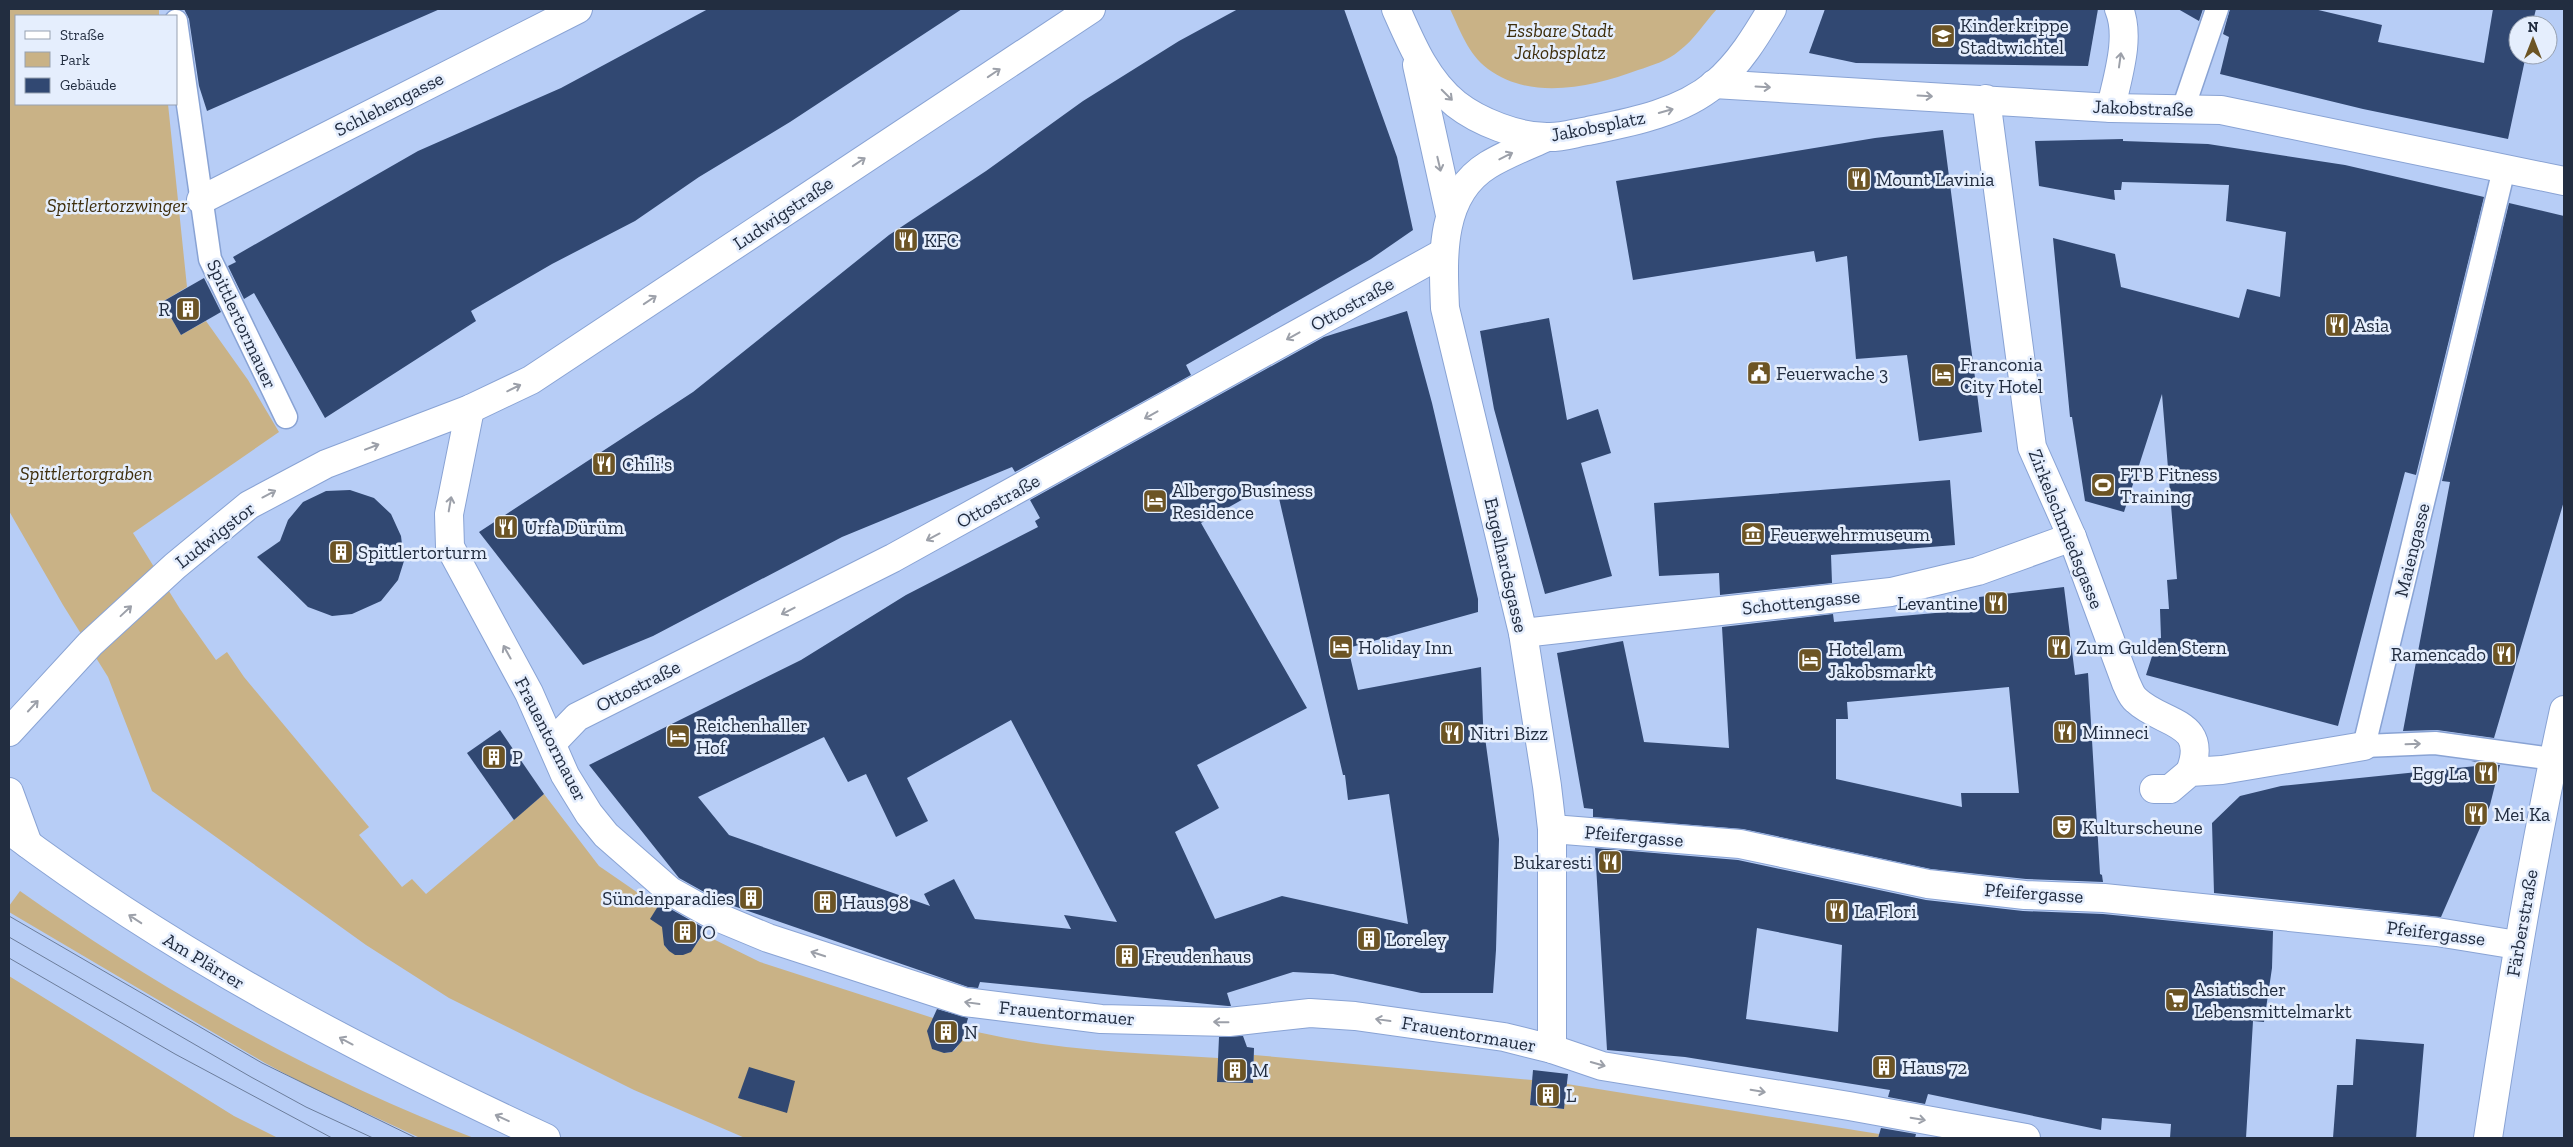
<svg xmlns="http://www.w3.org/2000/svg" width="2573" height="1147" font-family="'Zilla Slab',serif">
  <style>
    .green { fill: #c9b286 }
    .building { fill: #314872; fill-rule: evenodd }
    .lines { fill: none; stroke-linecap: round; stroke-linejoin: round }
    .lane-casing { stroke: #89a3d4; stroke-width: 25 }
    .street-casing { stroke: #89a3d4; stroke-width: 30 }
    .secondary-casing { stroke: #89a3d4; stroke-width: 30 }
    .lane { stroke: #fff; stroke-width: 22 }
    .street { stroke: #fff; stroke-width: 28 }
    .secondary { stroke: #fff; stroke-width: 28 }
    .tram { stroke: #6c7d9b; stroke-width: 1 }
    .oneway { stroke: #9ca0a9 }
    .labels { text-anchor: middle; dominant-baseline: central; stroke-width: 5; stroke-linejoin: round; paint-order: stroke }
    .poi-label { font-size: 19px; fill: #222d40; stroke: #e5eefd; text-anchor: start }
    .park-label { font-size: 19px; font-style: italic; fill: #3e2e0c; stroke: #e5eefd }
    .street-label { font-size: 19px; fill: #222d40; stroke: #e5eefd }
  </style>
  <rect width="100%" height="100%" fill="#b7cdf6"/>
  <!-- green -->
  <g class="green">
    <path d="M9,9H159V16H16V104H168L187,287L162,302L181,335L206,321L248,380L279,432L133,533L180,609L216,660L227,652L244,677L369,827L359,835L402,887L412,879L426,894L544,794L599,866L673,917L664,945L669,951C686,960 694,949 703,934L760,962L933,1018L937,1050C958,1059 958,1044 965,1029C1048,1050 1133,1053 1218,1058V1082L1253,1083L1254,1055L1532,1080L1530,1105L1564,1109L1567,1084L1879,1134L1878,1138H745L634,1090L449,998L366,945L152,791L108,677L63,605L9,511Z"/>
    <path d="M1450,9H1717C1705,22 1694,40 1679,51C1669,60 1651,66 1638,70C1592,87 1531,101 1488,69C1468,54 1460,30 1450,9Z"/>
    <path d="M20,891C161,990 312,1076 474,1138H420L306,1085L265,1063L9,912V906Z"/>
    <path d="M9,976L234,1116L278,1138H9Z"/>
  </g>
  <!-- building -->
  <g class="building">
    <path d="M184,9H440L207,111L199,86L189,19Z"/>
    <path d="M708,9H962L790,122L699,177L635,221L552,264L471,311L476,321L325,418L254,293L244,299L228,266L236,262L233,257L418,151L561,88Z"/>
    <path d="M1238,9H1344L1397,157L1413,230L1371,259L1186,365L1191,375L1015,472L1012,467L842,537L653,636L583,665L479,532L693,392L889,235L986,171L1083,101L1179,41Z"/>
    <path d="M1825,9H2098L2088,66L1856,63L1809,53Z"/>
    <path d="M2178,9H2203L2199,21Z"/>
    <path d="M2230,9H2314L2382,25L2378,42L2484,63L2493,9H2536L2532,25H2518V55H2526L2508,139L2363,109L2220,74L2229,37L2223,34Z"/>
    <path d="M1943,130L1982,432L1919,441L1907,355L1856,359L1847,256L1816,262L1814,251L1633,280L1616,181L1875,138Z"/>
    <path d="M2123,139V141L2208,144L2345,165L2484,197L2416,475L2405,472L2338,726L2146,675L2153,653L2152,639L2161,638L2160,609H2169L2167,580L2177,579L2162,394L2124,512L2085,501L2072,417H2070L2053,238L2115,254L2121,287L2239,318L2247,289L2280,297L2286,232L2226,221L2229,185L2122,182L2121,190H2114L2115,200L2039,186L2035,141Z"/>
    <path d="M2509,203L2564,216V501L2494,738L2437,730L2403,731L2450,482L2442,481Z"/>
    <path d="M204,278L221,312L181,335L162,302Z"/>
    <path d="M1407,311L1432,403L1478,599V612L1348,648L1358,690L1481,667L1483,723L1499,839L1496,950L1493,993H1421L1333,974L1293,972L1227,993L1231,1006H1228L980,982L978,988L968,987L722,902L679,878L589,765L801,660L906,595L1038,527L1035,521L1040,518L1030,500L1324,337ZM1275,481L1343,775H1345L1348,800L1389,794L1408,924L1282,896L1215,919L1175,832L1219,808L1197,765L1307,708L1201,523ZM1011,720L1117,922L1064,915L1071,929L975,919L954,879L924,894L930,906L729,835L698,797L824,737L848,782L866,774L896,837L928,821L907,778Z"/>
    <path d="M1549,318L1567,420L1598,409L1611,453L1581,463L1612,576L1545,594L1494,409L1480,331Z"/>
    <path d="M1950,480L1955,545L1831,555L1832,583L1720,595L1719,573L1659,576L1654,503Z"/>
    <path d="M350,490L374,498L391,514L401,536L404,561L398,580L381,601L352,614L332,616L308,607L257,557L280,541L288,520L303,502L326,491Z"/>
    <path d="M2064,587L2075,675L2088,673L2100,874L2102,875L2103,882L2026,879L1931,869L1743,829L1593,817V809L1584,808L1557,653L1623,641L1644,742L1729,748L1722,627L1833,614L1834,622L1980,609L1979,597ZM2009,687L2019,793H1961L1962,807L1836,779V719H1848L1847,702Z"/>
    <path d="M500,730L544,794L514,820L467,753Z"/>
    <path d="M2471,761L2487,763L2486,765H2500L2490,805L2441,917L2214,893L2212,823L2240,796L2281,786L2486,765Z"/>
    <path d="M1595,848L1738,860L1926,900L2023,911L2103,914L2273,931L2272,968L2264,1022L2253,1021L2246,1138H2170L2171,1124L2102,1118L2101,1130L1928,1094L1925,1104L1888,1097L1890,1090L1685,1057L1607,1050ZM1757,928L1842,945L1838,1032L1746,1019Z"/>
    <path d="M660,903L706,929L691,952L683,955H675L669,951L664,945L662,927L650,919Z"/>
    <path d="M937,1009L968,1018L962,1041L952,1052L944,1053L932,1049L927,1031Z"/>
    <path d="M1243,1036L1247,1047L1254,1048L1253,1083L1217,1082L1219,1037Z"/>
    <path d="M2356,1039L2424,1044L2416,1138H2333L2337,1085H2353Z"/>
    <path d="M749,1067L795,1081L787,1113L738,1098Z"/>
    <path d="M1533,1070L1568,1074L1564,1109L1530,1105Z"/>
    <path d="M1881,1128L1916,1134L1915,1138H1878Z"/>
  </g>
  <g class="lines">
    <defs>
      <g id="lane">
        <path d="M176,21L210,259L286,417"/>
        <path d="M2183,109L2217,9"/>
        <path d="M2504,169L2364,746L2435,743L2553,759"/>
      </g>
      <g id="street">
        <path d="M1396,9C1411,43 1426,80 1456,104C1479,122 1518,137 1547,137C1560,138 1575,133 1588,131C1632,122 1680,113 1715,84C1739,64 1756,36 1772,9"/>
        <path d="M1417,65L1450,215"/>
        <path d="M1714,84L2111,108L2221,110L2564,181"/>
        <path d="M1986,99L2032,447L2072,537L2126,683C2129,689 2131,696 2136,700C2162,725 2210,720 2190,772"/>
        <path d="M2111,108C2117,78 2131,38 2119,9"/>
        <path d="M1547,137C1527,146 1506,154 1488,165C1439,195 1443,258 1445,308L1523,633L1547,786L1552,829V1049"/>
        <path d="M201,200L578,9"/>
        <path d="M470,409L449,514L450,547L529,693L565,775L589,814L606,835L670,891L715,916L768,938L965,1002L1101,1019L1229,1022L1310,1013L1355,1016L1504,1037L1552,1049L1602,1066L1849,1106L2026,1138"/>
        <path d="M1523,633L1891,592L1978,571L2072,537"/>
        <path d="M9,732L90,644L175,566L249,505L326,464L470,409L531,380L1091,9"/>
        <path d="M552,743L577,717L893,558L1443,253"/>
        <path d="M2154,789H2170L2190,772L2222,770L2364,746"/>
        <path d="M1552,829L1740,844L1928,884L2025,895L2104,898L2437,932L2517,945"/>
        <path d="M2488,1138C2510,994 2533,852 2564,710"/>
      </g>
      <g id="secondary">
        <path d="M9,792L28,844"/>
        <path d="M9,830C175,955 358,1051 546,1138"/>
      </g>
    </defs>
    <!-- lane casing -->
    <use href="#lane" class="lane-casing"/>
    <!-- street casing -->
    <use href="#street" class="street-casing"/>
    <!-- secondary casing -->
    <use href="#secondary" class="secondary-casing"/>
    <!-- lane -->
    <use href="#lane" class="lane"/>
    <!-- street -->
    <use href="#street" class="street"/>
    <!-- secondary -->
    <use href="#secondary" class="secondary"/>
    <!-- tram -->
    <g class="tram">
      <path d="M9,916L262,1063L416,1138"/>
      <path d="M9,937L251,1077L306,1107L373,1138"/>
      <path d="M9,958L175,1054L332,1138"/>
    </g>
  </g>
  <!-- one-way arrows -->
  <defs><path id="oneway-shaft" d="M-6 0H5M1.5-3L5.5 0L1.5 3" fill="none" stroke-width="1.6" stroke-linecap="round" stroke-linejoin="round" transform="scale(1.25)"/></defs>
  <g class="oneway">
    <use href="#oneway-shaft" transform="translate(2120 60) rotate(-82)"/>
    <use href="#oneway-shaft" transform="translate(994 73) rotate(-34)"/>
    <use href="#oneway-shaft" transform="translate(1763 87) rotate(3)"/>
    <use href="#oneway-shaft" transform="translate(1447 95) rotate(45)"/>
    <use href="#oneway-shaft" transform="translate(1925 96) rotate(3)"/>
    <use href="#oneway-shaft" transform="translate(1666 111) rotate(-16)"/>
    <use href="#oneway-shaft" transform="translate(1506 156) rotate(-27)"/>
    <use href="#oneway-shaft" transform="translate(859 162) rotate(-34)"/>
    <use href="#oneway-shaft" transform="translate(1439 164) rotate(77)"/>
    <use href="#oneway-shaft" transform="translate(650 300) rotate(-34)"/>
    <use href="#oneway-shaft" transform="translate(1293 336) rotate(151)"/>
    <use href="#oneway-shaft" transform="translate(514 388) rotate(-26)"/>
    <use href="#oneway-shaft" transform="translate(1151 415) rotate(151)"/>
    <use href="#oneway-shaft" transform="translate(372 447) rotate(-21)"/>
    <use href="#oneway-shaft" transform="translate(269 494) rotate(-28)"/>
    <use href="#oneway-shaft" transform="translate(450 504) rotate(-80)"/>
    <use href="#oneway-shaft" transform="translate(933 537) rotate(152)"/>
    <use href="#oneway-shaft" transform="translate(126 611) rotate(-43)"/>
    <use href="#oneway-shaft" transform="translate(788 611) rotate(153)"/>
    <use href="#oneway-shaft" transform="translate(507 652) rotate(-119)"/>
    <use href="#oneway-shaft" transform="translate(33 706) rotate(-47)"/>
    <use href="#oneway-shaft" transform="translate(2413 744) rotate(-2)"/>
    <use href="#oneway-shaft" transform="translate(135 919) rotate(-147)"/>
    <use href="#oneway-shaft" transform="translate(818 954) rotate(-162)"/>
    <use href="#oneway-shaft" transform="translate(972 1003) rotate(-172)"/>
    <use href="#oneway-shaft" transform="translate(1383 1020) rotate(-172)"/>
    <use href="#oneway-shaft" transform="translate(1221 1022) rotate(-179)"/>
    <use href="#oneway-shaft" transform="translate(346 1041) rotate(-152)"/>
    <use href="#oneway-shaft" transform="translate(1598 1064) rotate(16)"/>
    <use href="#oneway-shaft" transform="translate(1758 1091) rotate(9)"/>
    <use href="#oneway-shaft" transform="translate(502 1118) rotate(-155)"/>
    <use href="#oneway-shaft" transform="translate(1918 1119) rotate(10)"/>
  </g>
  <!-- icons -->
  <defs>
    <symbol id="school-square" viewBox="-11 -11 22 22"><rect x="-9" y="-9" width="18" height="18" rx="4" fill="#6c5424" stroke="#e5eefd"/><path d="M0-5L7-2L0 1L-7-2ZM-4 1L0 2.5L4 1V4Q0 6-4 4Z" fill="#fff"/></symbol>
    <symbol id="restaurant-square" viewBox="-11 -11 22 22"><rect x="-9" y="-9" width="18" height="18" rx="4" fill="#6c5424" stroke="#e5eefd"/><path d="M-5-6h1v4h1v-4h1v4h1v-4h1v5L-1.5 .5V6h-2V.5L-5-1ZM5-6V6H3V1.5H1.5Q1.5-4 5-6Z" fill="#fff"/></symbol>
    <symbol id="building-square" viewBox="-11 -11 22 22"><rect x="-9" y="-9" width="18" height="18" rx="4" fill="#6c5424" stroke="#e5eefd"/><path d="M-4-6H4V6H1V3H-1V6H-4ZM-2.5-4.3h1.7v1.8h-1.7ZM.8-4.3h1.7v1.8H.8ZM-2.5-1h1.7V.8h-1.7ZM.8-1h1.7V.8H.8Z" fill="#fff"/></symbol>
    <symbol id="civic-square" viewBox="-11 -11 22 22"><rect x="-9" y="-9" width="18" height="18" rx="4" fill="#6c5424" stroke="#e5eefd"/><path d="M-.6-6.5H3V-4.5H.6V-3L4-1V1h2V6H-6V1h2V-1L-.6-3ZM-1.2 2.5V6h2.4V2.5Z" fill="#fff"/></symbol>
    <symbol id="hotel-square" viewBox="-11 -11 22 22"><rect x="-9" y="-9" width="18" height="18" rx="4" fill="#6c5424" stroke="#e5eefd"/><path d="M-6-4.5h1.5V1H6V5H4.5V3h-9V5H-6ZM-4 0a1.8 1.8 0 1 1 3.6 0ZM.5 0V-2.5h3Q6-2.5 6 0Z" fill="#fff"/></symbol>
    <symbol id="stadium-square" viewBox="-11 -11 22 22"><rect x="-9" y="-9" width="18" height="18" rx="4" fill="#6c5424" stroke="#e5eefd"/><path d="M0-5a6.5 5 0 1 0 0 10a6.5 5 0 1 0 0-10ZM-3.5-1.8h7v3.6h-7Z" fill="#fff"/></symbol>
    <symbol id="museum-square" viewBox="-11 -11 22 22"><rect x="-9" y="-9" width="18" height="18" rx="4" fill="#6c5424" stroke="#e5eefd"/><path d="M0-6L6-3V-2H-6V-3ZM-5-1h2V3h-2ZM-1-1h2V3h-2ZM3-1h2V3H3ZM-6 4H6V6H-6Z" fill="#fff"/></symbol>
    <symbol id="theatre-square" viewBox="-11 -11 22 22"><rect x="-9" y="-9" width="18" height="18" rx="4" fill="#6c5424" stroke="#e5eefd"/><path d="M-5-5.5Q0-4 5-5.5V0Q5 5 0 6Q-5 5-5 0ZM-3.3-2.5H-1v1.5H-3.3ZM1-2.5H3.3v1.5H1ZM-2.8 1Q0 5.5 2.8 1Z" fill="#fff"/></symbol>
    <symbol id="supermarket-square" viewBox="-11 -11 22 22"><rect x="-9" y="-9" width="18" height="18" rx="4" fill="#6c5424" stroke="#e5eefd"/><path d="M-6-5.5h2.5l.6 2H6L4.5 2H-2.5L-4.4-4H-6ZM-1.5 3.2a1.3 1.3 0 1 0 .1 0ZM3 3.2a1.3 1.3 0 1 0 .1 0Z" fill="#fff"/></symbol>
  </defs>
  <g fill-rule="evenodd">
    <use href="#school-square" x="1929" y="22" width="28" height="28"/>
    <use href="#restaurant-square" x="1845" y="165" width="28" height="28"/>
    <use href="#restaurant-square" x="892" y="226" width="28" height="28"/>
    <use href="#building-square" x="174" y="295" width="28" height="28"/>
    <use href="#restaurant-square" x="2323" y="311" width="28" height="28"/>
    <use href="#civic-square" x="1745" y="359" width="28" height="28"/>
    <use href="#hotel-square" x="1929" y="361" width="28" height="28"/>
    <use href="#restaurant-square" x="590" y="450" width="28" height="28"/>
    <use href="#stadium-square" x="2089" y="471" width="28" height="28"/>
    <use href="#hotel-square" x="1141" y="487" width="28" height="28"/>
    <use href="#restaurant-square" x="492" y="513" width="28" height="28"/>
    <use href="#museum-square" x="1739" y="520" width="28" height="28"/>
    <use href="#building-square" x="327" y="538" width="28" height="28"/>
    <use href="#restaurant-square" x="1982" y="589" width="28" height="28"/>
    <use href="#hotel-square" x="1327" y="633" width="28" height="28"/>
    <use href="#restaurant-square" x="2045" y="633" width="28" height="28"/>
    <use href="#restaurant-square" x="2490" y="640" width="28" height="28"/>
    <use href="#hotel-square" x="1796" y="646" width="28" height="28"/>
    <use href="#restaurant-square" x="2051" y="718" width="28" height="28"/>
    <use href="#restaurant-square" x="1438" y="719" width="28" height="28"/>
    <use href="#hotel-square" x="664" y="722" width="28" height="28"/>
    <use href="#building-square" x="480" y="743" width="28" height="28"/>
    <use href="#restaurant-square" x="2472" y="759" width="28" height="28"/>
    <use href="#restaurant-square" x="2462" y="800" width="28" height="28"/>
    <use href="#theatre-square" x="2050" y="813" width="28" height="28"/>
    <use href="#restaurant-square" x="1596" y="848" width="28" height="28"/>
    <use href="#building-square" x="737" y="884" width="28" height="28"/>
    <use href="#building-square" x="811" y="888" width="28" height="28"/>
    <use href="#restaurant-square" x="1823" y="897" width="28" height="28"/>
    <use href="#building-square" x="671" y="918" width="28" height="28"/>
    <use href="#building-square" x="1355" y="925" width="28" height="28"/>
    <use href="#building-square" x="1113" y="942" width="28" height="28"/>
    <use href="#supermarket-square" x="2163" y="986" width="28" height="28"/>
    <use href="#building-square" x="932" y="1018" width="28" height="28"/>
    <use href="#building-square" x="1870" y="1053" width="28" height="28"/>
    <use href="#building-square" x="1221" y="1056" width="28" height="28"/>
    <use href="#building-square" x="1534" y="1081" width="28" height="28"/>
  </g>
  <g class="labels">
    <!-- poi labels -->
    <g class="poi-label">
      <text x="1960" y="25">Kinderkrippe<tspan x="1960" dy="22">Stadtwichtel</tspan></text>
      <text x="1876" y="179">Mount Lavinia</text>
      <text x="924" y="240">KFC</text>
      <text x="170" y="309" text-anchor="end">R</text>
      <text x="2354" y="325">Asia</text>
      <text x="1960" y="364">Franconia<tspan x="1960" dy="22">City Hotel</tspan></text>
      <text x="1776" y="373">Feuerwache 3</text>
      <text x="622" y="464">Chili's</text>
      <text x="2120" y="474">FTB Fitness<tspan x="2120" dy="22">Training</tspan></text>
      <text x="1172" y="490">Albergo Business<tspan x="1172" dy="22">Residence</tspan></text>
      <text x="524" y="527">Urfa Dürüm</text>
      <text x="1770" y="534">Feuerwehrmuseum</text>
      <text x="358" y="552">Spittlertorturm</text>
      <text x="1978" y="603" text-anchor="end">Levantine</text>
      <text x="1358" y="647">Holiday Inn</text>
      <text x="2076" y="647">Zum Gulden Stern</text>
      <text x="1828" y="649">Hotel am<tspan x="1828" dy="22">Jakobsmarkt</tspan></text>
      <text x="2486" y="654" text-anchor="end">Ramencado</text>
      <text x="696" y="725">Reichenhaller<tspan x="696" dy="22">Hof</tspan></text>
      <text x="2082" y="732">Minneci</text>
      <text x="1470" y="733">Nitri Bizz</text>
      <text x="512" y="757">P</text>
      <text x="2468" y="773" text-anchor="end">Egg La</text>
      <text x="2494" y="814">Mei Ka</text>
      <text x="2082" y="827">Kulturscheune</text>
      <text x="1592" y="862" text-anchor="end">Bukaresti</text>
      <text x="734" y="898" text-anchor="end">Sündenparadies</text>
      <text x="842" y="902">Haus 98</text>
      <text x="1854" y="911">La Flori</text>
      <text x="702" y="932">O</text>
      <text x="1386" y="939">Loreley</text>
      <text x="1144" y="956">Freudenhaus</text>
      <text x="2194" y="989">Asiatischer<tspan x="2194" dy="22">Lebensmittelmarkt</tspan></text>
      <text x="964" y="1032">N</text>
      <text x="1902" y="1067">Haus 72</text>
      <text x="1252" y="1070">M</text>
      <text x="1566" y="1095">L</text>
    </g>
    <!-- park labels -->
    <g class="park-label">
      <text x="1560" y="30">Essbare Stadt<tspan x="1560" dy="22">Jakobsplatz</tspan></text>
      <text x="117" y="205">Spittlertorzwinger</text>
      <text x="86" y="473">Spittlertorgraben</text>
    </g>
    <!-- street labels -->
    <g class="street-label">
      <text transform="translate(389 104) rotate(-27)">Schlehengasse</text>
      <text transform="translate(2143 108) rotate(2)">Jakobstraße</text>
      <text transform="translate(1598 126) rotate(-11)">Jakobsplatz</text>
      <text transform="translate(783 213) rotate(-34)">Ludwigstraße</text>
      <text transform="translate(1352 304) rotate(-29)">Ottostraße</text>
      <text transform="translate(242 324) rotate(65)">Spittlertormauer</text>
      <text transform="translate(998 501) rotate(-29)">Ottostraße</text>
      <text transform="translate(2066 529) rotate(68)">Zirkelschmiedsgasse</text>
      <text transform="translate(215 535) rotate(-38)">Ludwigstor</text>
      <text transform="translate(2412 550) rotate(-76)">Maiengasse</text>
      <text transform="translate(1506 565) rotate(77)">Engelhardsgasse</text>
      <text transform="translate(1801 602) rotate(-6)">Schottengasse</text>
      <text transform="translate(638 686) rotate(-27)">Ottostraße</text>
      <text transform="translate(551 739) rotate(63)">Frauentormauer</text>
      <text transform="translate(1634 836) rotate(5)">Pfeifergasse</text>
      <text transform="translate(2034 893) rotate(4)">Pfeifergasse</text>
      <text transform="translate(2522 923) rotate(-80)">Färberstraße</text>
      <text transform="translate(2436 933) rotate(7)">Pfeifergasse</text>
      <text transform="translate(204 961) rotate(31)">Am Plärrer</text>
      <text transform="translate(1067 1013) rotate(5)">Frauentormauer</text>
      <text transform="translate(1469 1034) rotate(10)">Frauentormauer</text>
    </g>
  </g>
  <!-- border -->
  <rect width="2573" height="1147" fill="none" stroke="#222d40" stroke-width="20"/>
  <!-- legend -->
  <rect x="15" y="15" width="162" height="90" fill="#e5eefd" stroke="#97a1b1"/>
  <rect x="25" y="31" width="25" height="8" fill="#ffffff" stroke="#97a1b1"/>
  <text x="60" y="40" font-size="15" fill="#222d40">Straße</text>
  <rect x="25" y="52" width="25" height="15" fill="#c9b286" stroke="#97a1b1"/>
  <text x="60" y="65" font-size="15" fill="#222d40">Park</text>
  <rect x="25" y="78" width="25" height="15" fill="#314872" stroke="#97a1b1"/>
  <text x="60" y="90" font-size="15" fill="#222d40">Gebäude</text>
  <!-- north arrow -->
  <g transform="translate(2533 40)"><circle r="24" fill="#e5eefd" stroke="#97a1b1"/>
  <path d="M0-4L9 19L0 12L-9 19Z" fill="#6c5424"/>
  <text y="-8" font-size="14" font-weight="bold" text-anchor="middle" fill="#222d40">N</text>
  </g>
</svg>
